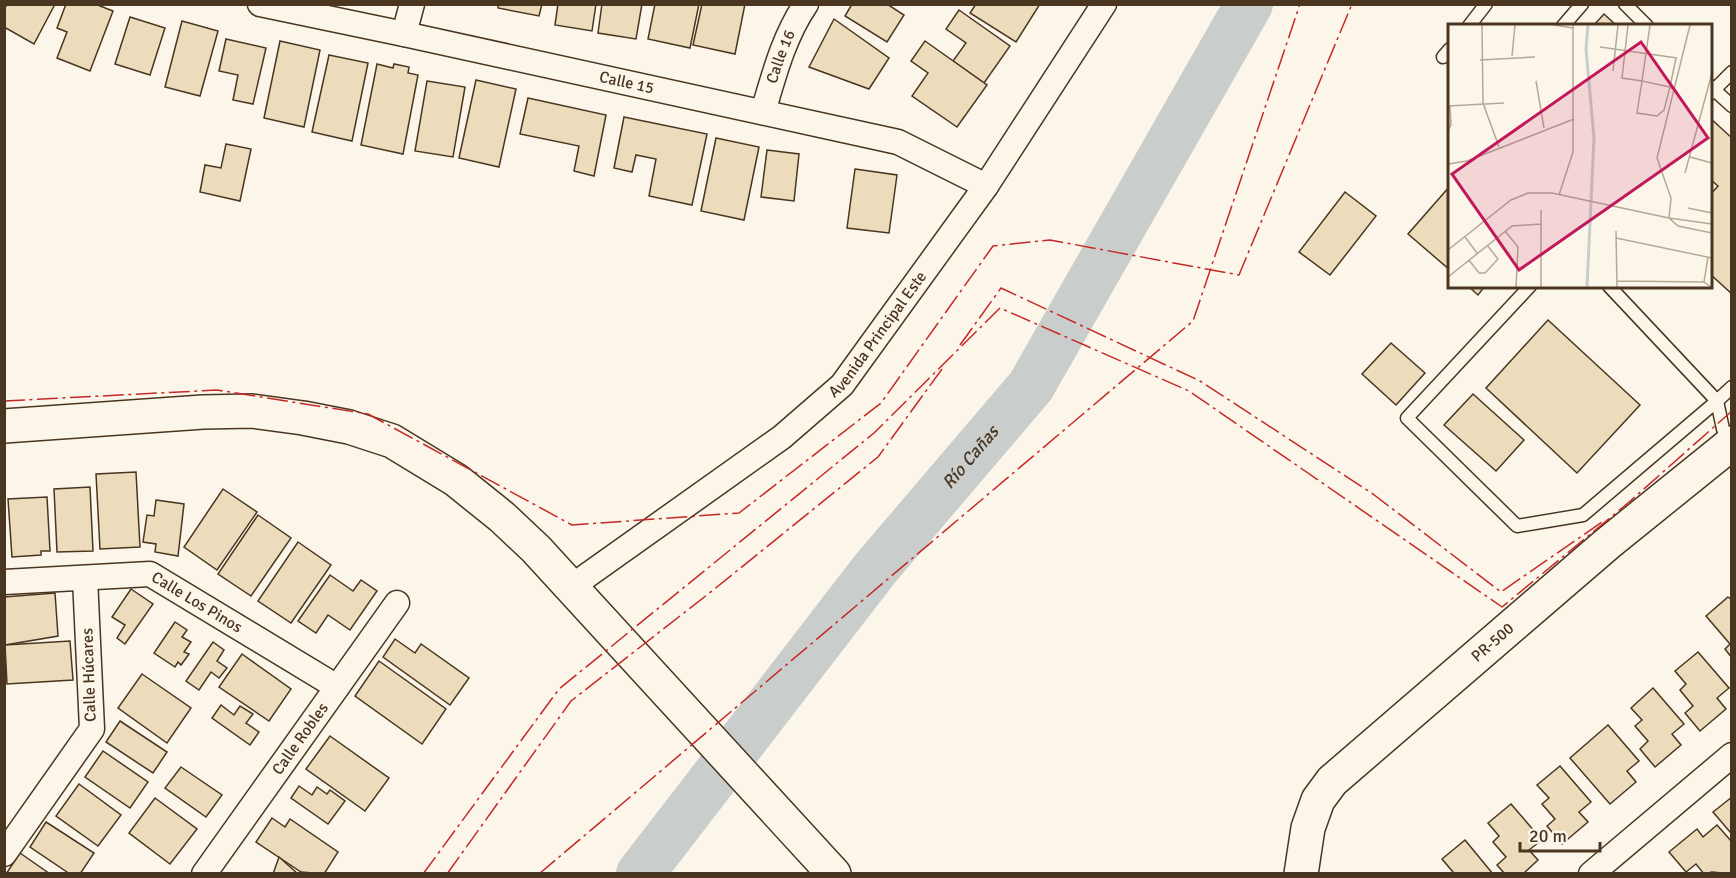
<svg xmlns="http://www.w3.org/2000/svg" width="1736" height="878" font-family="Signika,sans-serif">
  <style>
    .lines { fill: none; stroke-linecap: round; stroke-linejoin: round }
    .river { stroke: #c9cecd; stroke-width: 48 }
    .building { fill: #ecdcbc; stroke: #4a3520; stroke-width: 1.5 }
    .service-casing { stroke: #4a3520; stroke-width: 15 }
    .minor-casing { stroke: #4a3520; stroke-width: 27 }
    .trunk-casing { stroke: #4a3520; stroke-width: 36 }
    .service { stroke: #fbf6e9; stroke-width: 12 }
    .minor { stroke: #fbf6e9; stroke-width: 24 }
    .trunk { stroke: #fbf6e9; stroke-width: 33 }
    .power { stroke: #c62828; stroke-width: 1.5; stroke-dasharray: 21 4.5 3 4.5; stroke-linecap: butt }
    .labels { text-anchor: middle; dominant-baseline: central; stroke-width: 4.5; stroke-linejoin: round; paint-order: stroke }
    .street-label { font-size: 16px; fill: #4a3520; stroke: #fbf6e9 }
    .water-label { font-size: 18px; font-style: italic; fill: #4a3520; stroke: #fbf6e9 }
    .inset-river { fill: none; stroke: #c9cecd; stroke-width: 3 }
    .inset-road { fill: none; stroke: #b4a999; stroke-width: 1.5 }
    .view { fill: #c2185b; fill-opacity: 0.15; stroke: #c2185b; stroke-width: 3 }
    .inset-edge { fill: none; stroke: #4a3520; stroke-width: 3 }
  </style>
  <rect width="100%" height="100%" fill="#fbf6e9"/>
  <g class="lines">
    <!-- river -->
    <path class="river" id="s1" d="M640,874L875,569L1031,386L1249,4"/>
  </g>
  <!-- building -->
  <g class="building">
    <path d="M7,4H55L34,44L4,27V10Z"/>
    <path d="M66,4H95L113,11L90,71L57,58L67,32L57,28Z"/>
    <path d="M498,4H542L539,16L498,8Z"/>
    <path d="M558,4H596L592,31L555,25Z"/>
    <path d="M602,4H642L636,39L598,33Z"/>
    <path d="M655,4H699L690,48L648,39Z"/>
    <path d="M702,4H745L735,54L693,45Z"/>
    <path d="M852,4H887L904,15L887,42L845,16Z"/>
    <path d="M976,4H1040L1016,42L970,13Z"/>
    <path d="M959,10L1010,46L984,83L953,61L966,43L946,29Z"/>
    <path d="M1604,14L1617,26H1593Z"/>
    <path d="M130,17L165,28L150,75L115,64Z"/>
    <path d="M834,19L889,58L869,89L809,67Z"/>
    <path d="M182,21L218,31L200,96L165,87Z"/>
    <path d="M226,39L266,48L253,104L233,100L238,75L219,71Z"/>
    <path d="M280,41L320,50L304,127L264,118Z"/>
    <path d="M925,41L987,85L957,127L912,96L928,73L911,61Z"/>
    <path d="M329,55L368,63L352,141L312,132Z"/>
    <path d="M377,64L393,68L394,64L409,67L408,73L418,75L403,154L361,145Z"/>
    <path d="M476,80L516,89L499,167L459,158Z"/>
    <path d="M427,81L465,87L453,157L415,151Z"/>
    <path d="M528,98L606,115L594,176L574,171L579,146L520,134Z"/>
    <path d="M624,117L707,134L692,205L649,196L656,159L636,155L632,172L614,168Z"/>
    <path d="M1710,118L1732,138V294L1710,274V195L1718,186L1710,179Z"/>
    <path d="M716,138L759,147L744,220L701,211Z"/>
    <path d="M226,144L251,149L240,201L200,192L205,165L221,168Z"/>
    <path d="M767,150L799,154L794,201L761,197Z"/>
    <path d="M855,169L897,175L889,233L847,228Z"/>
    <path d="M1450,186V270L1408,234Z"/>
    <path d="M1345,192L1376,216L1330,275L1299,252Z"/>
    <path d="M1468,286H1485L1478,295Z"/>
    <path d="M1548,320L1640,405L1577,473L1486,388Z"/>
    <path d="M1391,343L1425,373L1396,405L1362,374Z"/>
    <path d="M1473,394L1524,440L1496,471L1444,425Z"/>
    <path d="M136,472L140,547L100,549L96,474Z"/>
    <path d="M90,487L93,551L57,552L54,489Z"/>
    <path d="M223,489L257,512L217,570L184,547Z"/>
    <path d="M47,497L50,551H41V555L12,557L8,499Z"/>
    <path d="M156,500L184,504L178,556L155,552L156,544L143,542L147,515L154,516Z"/>
    <path d="M258,515L291,538L251,596L218,574Z"/>
    <path d="M298,542L331,565L291,623L258,601Z"/>
    <path d="M330,575L353,591L361,580L377,591L350,630L328,615L316,633L298,621Z"/>
    <path d="M131,589L153,604L125,644L117,638L125,625L112,617Z"/>
    <path d="M55,593L58,636L5,645L4,597Z"/>
    <path d="M1728,597L1732,600V658L1725,649L1730,644L1706,616Z"/>
    <path d="M175,622L187,630L182,637L191,642L184,652L189,654L181,665L178,662L175,667L154,653Z"/>
    <path d="M395,639L415,653L421,644L469,678L450,705L383,657Z"/>
    <path d="M70,641L73,680L7,684L5,645Z"/>
    <path d="M213,642L224,650L217,661L227,668L219,678L211,672L199,690L186,681Z"/>
    <path d="M1698,652L1729,688L1717,698L1726,709L1700,731L1685,713L1693,706L1680,690L1686,684L1675,671Z"/>
    <path d="M242,654L291,689L269,721L219,687Z"/>
    <path d="M379,661L446,709L422,744L355,696Z"/>
    <path d="M142,674L191,708L167,743L118,708Z"/>
    <path d="M1653,688L1684,724L1672,734L1681,745L1655,767L1640,749L1648,741L1635,726L1642,720L1631,708Z"/>
    <path d="M221,705L234,715L240,706L253,714L246,723L259,732L250,745L212,718Z"/>
    <path d="M120,721L167,752L153,773L106,742Z"/>
    <path d="M1608,725L1639,761L1627,771L1636,782L1610,804L1570,758Z"/>
    <path d="M330,736L389,778L365,811L306,769Z"/>
    <path d="M103,751L148,782L130,808L85,777Z"/>
    <path d="M1560,766L1591,802L1579,812L1588,822L1562,844L1547,826L1555,819L1542,804L1549,798L1537,785Z"/>
    <path d="M181,767L222,795L206,817L165,788Z"/>
    <path d="M79,784L121,815L98,846L56,816Z"/>
    <path d="M299,786L312,795L317,787L327,794L330,790L345,801L328,824L291,798Z"/>
    <path d="M1732,797V830L1730,832L1713,812Z"/>
    <path d="M155,798L197,829L170,864L129,833Z"/>
    <path d="M1511,804L1542,840L1529,850L1538,860L1523,874H1505L1497,865L1506,857L1493,842L1499,836L1488,823Z"/>
    <path d="M272,818L285,827L290,819L338,852L324,874L301,872L256,842Z"/>
    <path d="M46,822L94,853L80,874H70L30,847Z"/>
    <path d="M1717,825L1732,842V874L1712,872L1704,874L1696,864L1686,872L1669,852L1697,829L1703,837Z"/>
    <path d="M1465,840L1493,874H1451L1453,872L1442,859Z"/>
    <path d="M20,853L50,874H6Z"/>
    <path d="M279,857L298,874H273Z"/>
  </g>
  <g class="lines">
    <defs>
      <g id="service">
        <path d="M1625,4L1647,26"/>
        <path d="M1469,26L1486,4"/>
        <path d="M1563,26L1582,4"/>
        <path d="M1443,57L1450,49"/>
        <path d="M1710,86L1732,106"/>
        <path d="M1710,94L1732,72"/>
        <path d="M1530,286L1407,418L1517,526L1583,515L1717,401L1723,429L1731,442"/>
        <path d="M1609,286L1717,401L1732,387"/>
      </g>
      <g id="minor">
        <path id="s2" d="M260,4L404,34L898,142L986,186"/>
        <path d="M404,34L412,4"/>
        <path id="s3" d="M763,112C774,75 784,36 806,4"/>
        <path id="s4" d="M4,582L150,574L337,687"/>
        <path id="s5" d="M571,587L782,437L842,385L986,186L1104,4"/>
        <path d="M4,854L92,729L85,578"/>
        <path id="s6" d="M204,874L397,603"/>
        <path d="M1591,874L1732,755"/>
      </g>
      <g id="trunk">
        <path d="M4,426L203,412L252,411L303,418L349,427L392,441L456,480L502,517L536,549L834,874"/>
        <path id="s7" d="M1301,874L1308,828L1318,800L1332,781L1607,544L1732,443"/>
      </g>
    </defs>
    <!-- service casing -->
    <use href="#service" class="service-casing"/>
    <!-- minor casing -->
    <use href="#minor" class="minor-casing"/>
    <!-- trunk casing -->
    <use href="#trunk" class="trunk-casing"/>
    <!-- service -->
    <use href="#service" class="service"/>
    <!-- minor -->
    <use href="#minor" class="minor"/>
    <!-- trunk -->
    <use href="#trunk" class="trunk"/>
    <!-- power -->
    <g class="power">
      <path d="M960,345L1001,288L1200,381L1373,494L1501,592L1602,522"/>
      <path d="M4,401L217,390L368,414L572,525L739,513L881,403L993,246L1050,240L1239,275L1352,4"/>
      <path d="M423,874L559,689L874,433L1000,308L1189,391L1502,607L1628,503L1732,411"/>
      <path d="M447,874L571,701L712,591L878,457L942,369"/>
      <path d="M539,874L1193,321L1300,4"/>
    </g>
  </g>
  <g class="labels">
    <!-- street labels -->
    <g class="street-label">
      <text stroke="none"><textPath href="#s3" startOffset="58">Calle 16</textPath></text>
      <text stroke="none"><textPath href="#s2" startOffset="375">Calle 15</textPath></text>
      <text stroke="none"><textPath href="#s5" startOffset="400">Avenida Principal Este</textPath></text>
      <text stroke="none"><textPath href="#s4" startOffset="201">Calle Los Pinos</textPath></text>
      <text stroke="none"><textPath href="#s7" startOffset="312">PR-500</textPath></text>
      <text transform="translate(89 675) rotate(-92)">Calle Húcares</text>
      <text stroke="none"><textPath href="#s6" startOffset="166">Calle Robles</textPath></text>
    </g>
    <!-- water labels -->
    <g class="water-label">
      <text stroke="none"><textPath href="#s1" startOffset="532">Río Cañas</textPath></text>
    </g>
  </g>
  <!-- overview -->
  <g transform="translate(1448 24)">
    <rect width="264" height="264" fill="#fbf6e9"/>
    <path class="inset-river" d="M139,263L146,114L138,25L140,1"/>
    <path class="inset-road" d="M34,1L35,79L51,123M106,1L125,4M180,1L174,54L194,57L189,89L209,92L216,86L222,63L226,66M202,1L194,57L222,63L228,34M152,23L229,34M64,32L67,1M32,36L87,33M165,47L170,1M88,57L96,104M0,82L56,79M0,106L3,101L2,82M242,133L264,139M0,140L19,137L126,95M237,149L264,49M111,171L125,128V1M240,184L264,189M221,194L230,202L264,209M221,194L264,200M57,207L70,223L68,263M168,207L169,263M17,213L29,229M168,214L264,234M0,226L63,176L80,169H104L221,194L223,174L209,134L242,1M21,236L31,249H37L50,235L39,221M0,253L64,202L93,200M169,257L256,258L263,263M256,258L260,233M93,263V186"/>
    <path class="view" d="M193,18L260,114L71,246L4,150Z"/>
    <rect width="264" height="264" class="inset-edge"/>
  </g>
  <!-- border -->
  <rect width="1736" height="878" fill="none" stroke="#4a3520" stroke-width="12"/>
  <!-- scale -->
  <path d="M1520 842v9h80v-9" fill="none" stroke="#4a3520" stroke-width="3"/>
  <text x="1529" y="842" font-size="18" fill="#4a3520" stroke="#fbf6e9" stroke-width="4.5" paint-order="stroke">20 m</text>
</svg>
